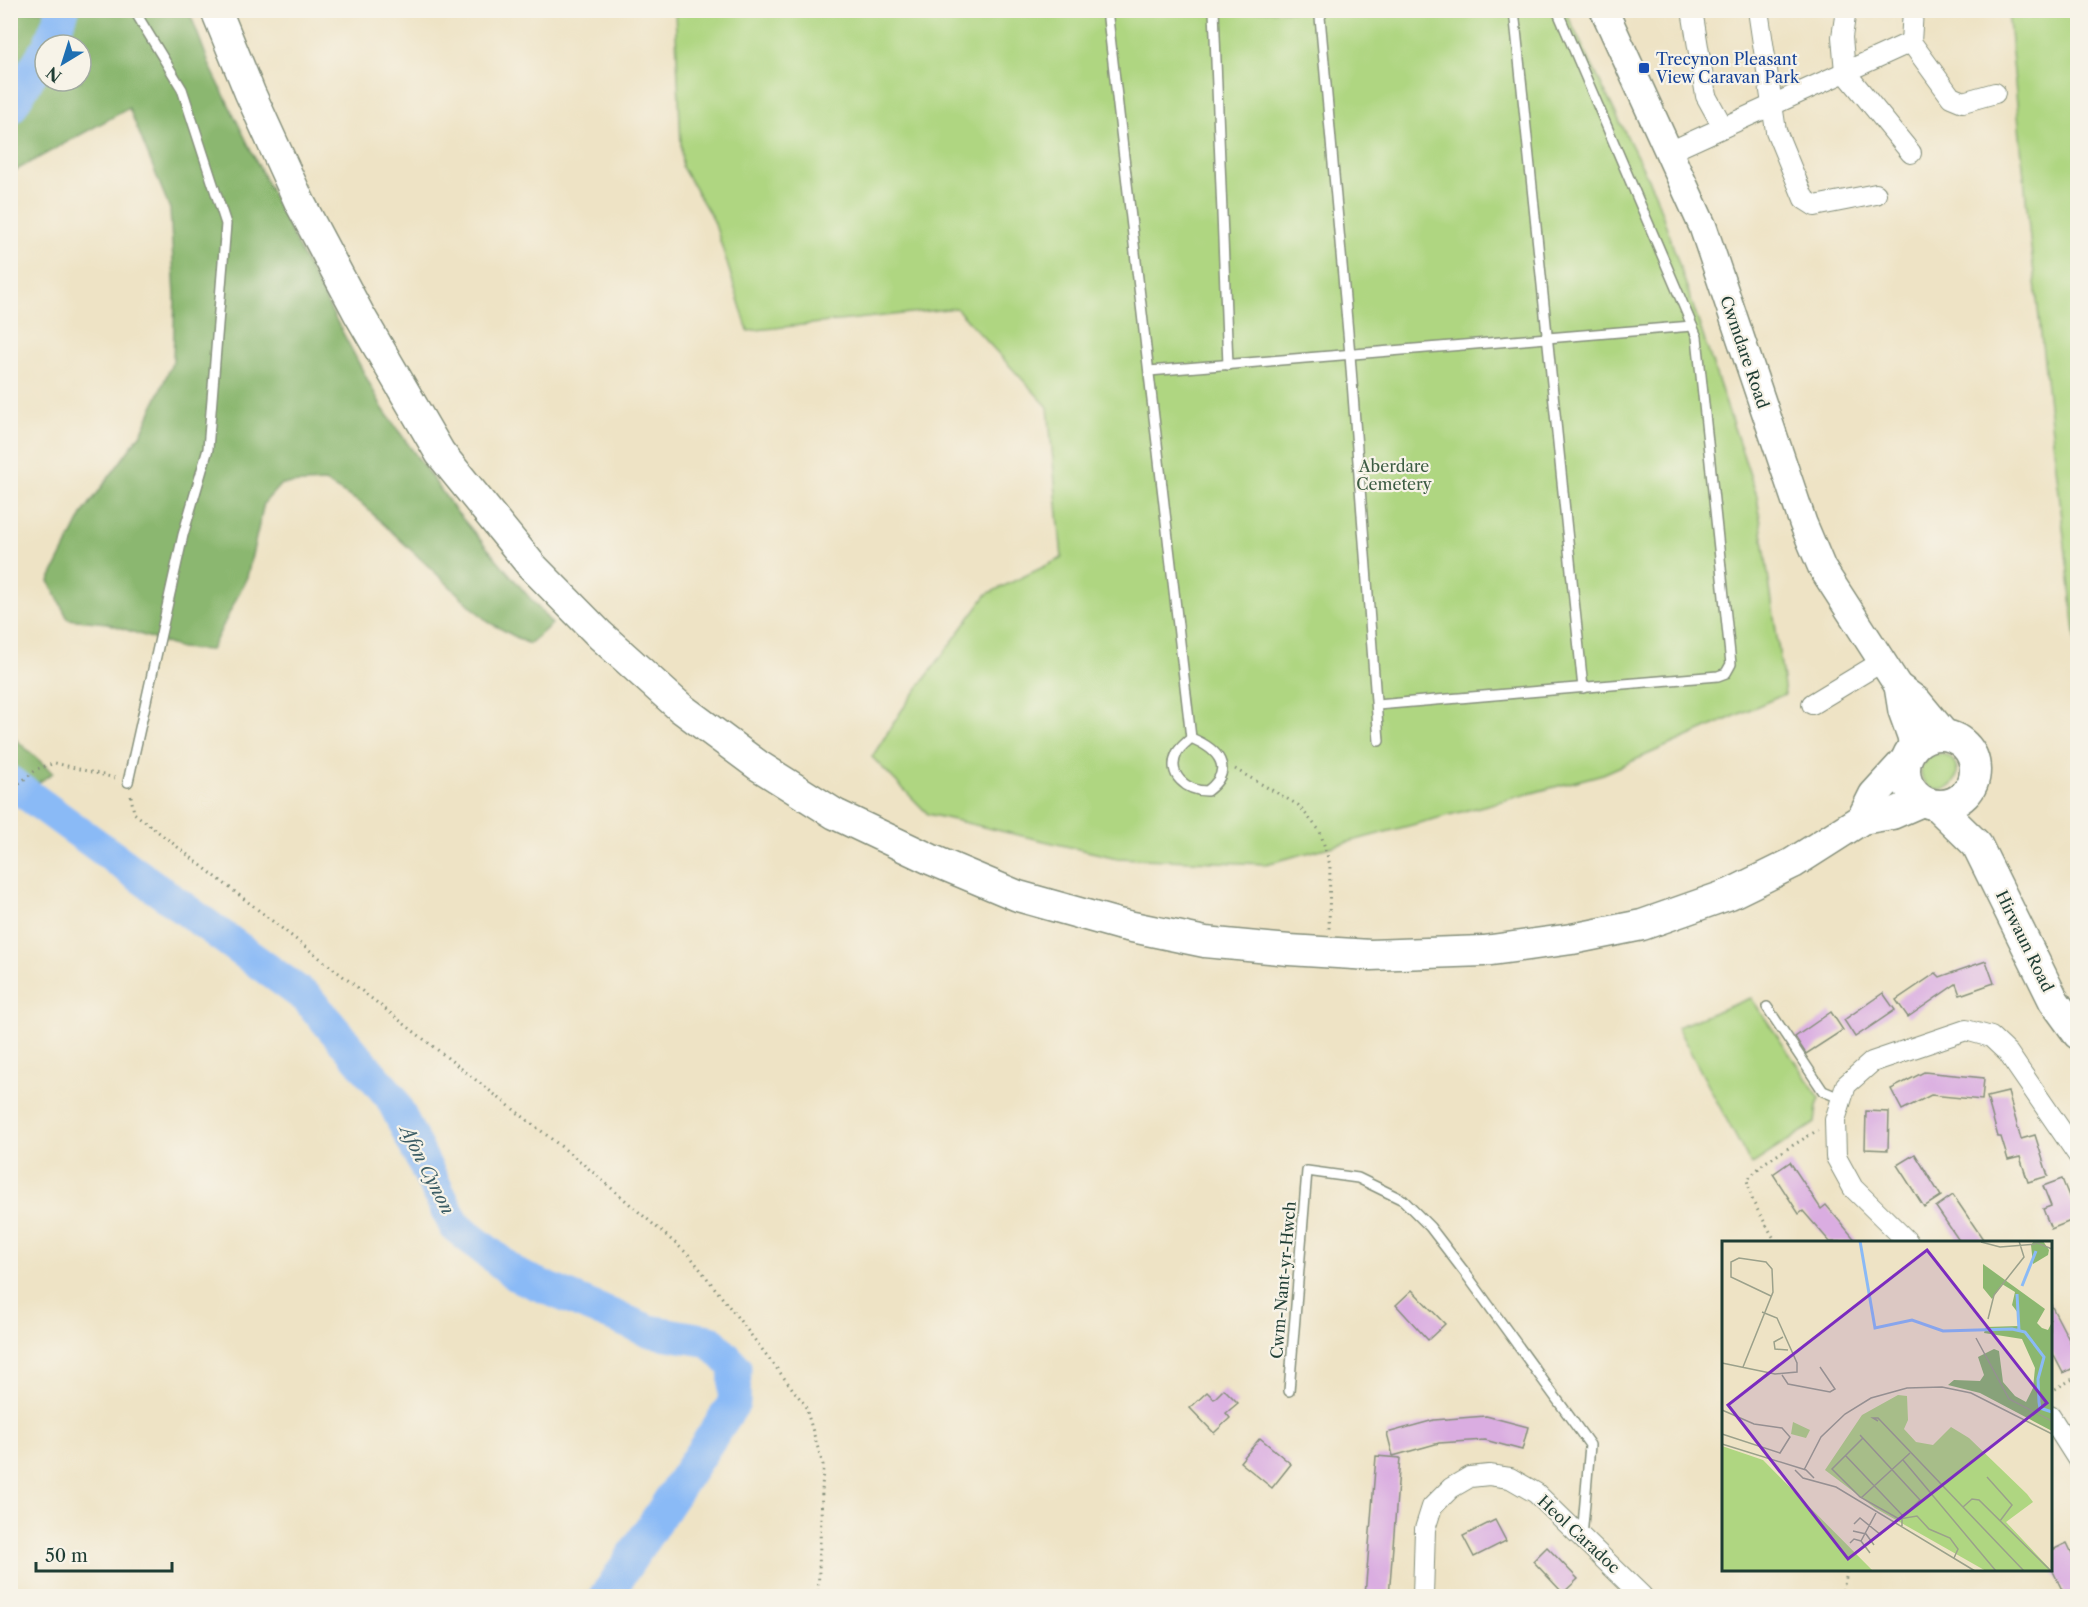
<svg xmlns="http://www.w3.org/2000/svg" width="2088" height="1607" font-family="'Libre Caslon Text',serif">
  <style>
    .green { fill: #afd681; stroke: #678a5a; stroke-width: 1.5 }
    .forest { fill: #8bb76f; stroke: #557a52; stroke-width: 1.5; fill-rule: evenodd }
    .lines { fill: none; stroke-linecap: round; stroke-linejoin: round }
    .river { stroke: #8abaf6; stroke-width: 33 }
    .building { fill: #daade1 }
    .lane-casing { stroke: #86907c; stroke-width: 12 }
    .street-casing { stroke: #86907c; stroke-width: 22 }
    .secondary-casing { stroke: #86907c; stroke-width: 30 }
    .primary-casing { stroke: #86907c; stroke-width: 33 }
    .path { stroke: #86907c; stroke-width: 3; stroke-dasharray: 1.5 4.5; stroke-linecap: butt }
    .lane { stroke: #fff; stroke-width: 9 }
    .street { stroke: #fff; stroke-width: 20 }
    .secondary { stroke: #fff; stroke-width: 27 }
    .primary { stroke: #fff; stroke-width: 30 }
    .transit-dot { fill: #1a4fb4; stroke: #f7f3e8; stroke-width: 2 }
    .labels { text-anchor: middle; dominant-baseline: central; stroke-width: 4.5; stroke-linejoin: round; paint-order: stroke }
    .transit-label { font-size: 16px; fill: #164399; stroke: #f7f3e8; text-anchor: start }
    .street-label { font-size: 16px; fill: #1f3d34; stroke: #f7f3e8 }
    .park-label { font-size: 16px; fill: #3c5c43; stroke: #f7f3e8 }
    .water-label { font-size: 18px; font-style: italic; fill: #3a5c64; stroke: #f7f3e8 }
    .inset-river { fill: none; stroke: #8abaf6; stroke-width: 3 }
    .inset-road { fill: none; stroke: #9ba18b; stroke-width: 1.5 }
    .view { fill: #7b2cbf; fill-opacity: 0.15; stroke: #7b2cbf; stroke-width: 3 }
    .inset-edge { fill: none; stroke: #1f3d34; stroke-width: 3 }
  </style>
  <rect width="100%" height="100%" fill="#f7f3e8"/>
  <filter id="ink" filterUnits="userSpaceOnUse"><feTurbulence type="fractalNoise" baseFrequency=".0167" numOctaves="2"/><feDisplacementMap in="SourceGraphic" scale="12" xChannelSelector="R" yChannelSelector="G"/><feConvolveMatrix kernelMatrix="1 2 1 2 8 2 1 2 1" color-interpolation-filters="sRGB"/></filter>
  <filter id="wash" filterUnits="userSpaceOnUse"><feTurbulence type="fractalNoise" baseFrequency=".008" numOctaves="4" result="noise"/><feDisplacementMap in="SourceGraphic" scale="24" xChannelSelector="R" yChannelSelector="G"/><feGaussianBlur stdDeviation="1.35" result="paint"/><feColorMatrix in="noise" values="0 0 0 0 0 0 0 0 0 0 0 0 0 0 0 0 0 1.4 0 .05"/><feComposite in="paint" operator="in"/></filter>
  <g filter="url(#wash)">
    <rect width="100%" height="100%" fill="#eee3c5"/>
    <!-- green -->
    <g class="green">
      <path d="M675,11H1565L1655,193L1757,496L1785,694L1603,774L1266,864L1117,858L928,814L872,757L902,710L987,594L1062,558L1048,407L956,308L748,331L714,221L682,167Z"/>
      <path d="M2008,11H2077V650L2030,239Z"/>
      <circle cx="1939" cy="772" r="18"/>
      <path d="M1751,998L1820,1098L1817,1106L1815,1123L1751,1165L1677,1027Z"/>
    </g>
    <!-- forest -->
    <g class="forest">
      <path d="M11,11H189L210,66L305,261L383,409L455,510L552,624L529,644L488,622L361,503L325,482L281,484L264,503L247,577L211,650L180,648L107,623L68,619L49,581L83,513L142,432L173,361L175,296L170,209L129,108L11,173ZM45,45H81V81H45Z"/>
      <path d="M11,735L53,773L11,801Z"/>
    </g>
    <g class="lines">
      <!-- river -->
      <g class="river">
        <path d="M49,45L63,10"/>
        <path d="M10,108L45,51"/>
        <path d="M10,782L307,998L391,1097L455,1226L518,1276L649,1331L710,1341L735,1367L734,1403L606,1596"/>
      </g>
    </g>
    <g id="blocks">
      <!-- building -->
      <g class="building">
        <path d="M1986,961L1994,983L1960,995L1956,984L1908,1017L1896,1000L1936,973L1940,977Z"/>
        <path d="M1883,993L1895,1010L1855,1037L1844,1020Z"/>
        <path d="M1831,1012L1843,1030L1806,1054L1795,1037Z"/>
        <path d="M1924,1072L1984,1078L1982,1100L1931,1095L1902,1110L1891,1089Z"/>
        <path d="M2008,1092L2021,1139L2035,1135L2048,1176L2028,1182L2020,1157L2008,1160L2001,1137H1998L1987,1097Z"/>
        <path d="M1866,1111L1889,1112L1888,1150L1865,1149Z"/>
        <path d="M1915,1154L1941,1196L1924,1207L1897,1165Z"/>
        <path d="M1790,1162L1821,1209L1826,1205L1857,1242H1830L1803,1211L1799,1214L1773,1174Z"/>
        <path d="M2062,1179L2078,1218L2051,1229L2043,1209L2051,1206L2043,1186Z"/>
        <path d="M1953,1195L1985,1242H1960L1936,1207Z"/>
        <path d="M1412,1290L1445,1324L1428,1340L1396,1305Z"/>
        <path d="M2050,1303L2078,1357V1366L2063,1373L2050,1348Z"/>
        <path d="M1224,1389L1238,1403L1226,1413L1230,1418L1214,1433L1190,1408L1207,1392L1214,1399Z"/>
        <path d="M1486,1416L1528,1427L1522,1450L1485,1440L1439,1443L1393,1456L1387,1433L1434,1420Z"/>
        <path d="M1260,1438L1291,1464L1272,1488L1240,1462Z"/>
        <path d="M1376,1456L1400,1458L1389,1596H1365Z"/>
        <path d="M1495,1520L1506,1541L1474,1557L1463,1536Z"/>
        <path d="M2067,1543L2078,1566V1593L2070,1596H2065L2050,1565V1551Z"/>
        <path d="M1547,1547L1578,1579L1563,1593L1533,1561Z"/>
      </g>
    </g>
  </g>
  <g filter="url(#ink)">
    <use href="#blocks" fill-opacity="0" stroke="#86907c" stroke-width="1.5"/>
    <g class="lines">
      <defs>
        <g id="lane">
          <path d="M1107,10L1191,738"/>
          <path d="M1214,10L1228,365"/>
          <path d="M1324,10L1320,17L1350,355L1379,741"/>
          <path d="M1514,10L1583,688"/>
          <path d="M1149,371L1692,326"/>
          <path d="M1377,705L1718,676L1726,673L1731,664L1697,337L1557,10"/>
          <path d="M1191,738C1218,749 1236,769 1207,791C1187,791 1166,775 1177,753C1180,747 1186,743 1191,738Z"/>
          <path d="M128,782L183,535L208,449L226,224L182,89L134,10"/>
          <path d="M1767,1007L1823,1091L1842,1099"/>
          <path d="M1289,1391L1307,1171L1358,1178L1403,1200L1430,1227L1466,1274L1590,1445L1582,1537"/>
        </g>
        <g id="street">
          <path d="M1692,10L1706,96L1723,127"/>
          <path d="M1758,10L1776,131L1804,199L1815,206L1876,194"/>
          <path d="M1846,10L1842,37L1845,72L1911,153"/>
          <path d="M1913,10L1911,42L1951,97L1963,102L1995,93"/>
          <path d="M1669,152L1911,42"/>
          <path d="M1812,704L1883,661"/>
          <path d="M1908,1242L1853,1188L1836,1157L1835,1120L1846,1085L1872,1062L1966,1030L1991,1037L2008,1053L2078,1155"/>
          <path d="M2050,1416L2078,1460"/>
          <path d="M1423,1596L1425,1529L1432,1507L1451,1488L1470,1477L1489,1475L1510,1478L1536,1493L1642,1596"/>
        </g>
        <g id="secondary">
          <path d="M1604,10L1703,227L1803,523L1822,568L1898,686L1918,701L1947,736"/>
          <path d="M1898,686L1902,711L1911,736L1913,749"/>
        </g>
        <g id="primary">
          <path d="M216,10L250,93L300,203L359,314L440,453L531,565L600,635L681,708L759,766L835,814L930,859L1018,896L1118,924L1205,942L1289,950L1370,955L1484,951L1572,939L1642,925L1730,894L1793,863L1862,819L1892,814L1922,801"/>
          <circle cx="1940" cy="770" r="35"/>
          <path d="M1936,805L1977,845L2054,1001L2078,1034"/>
          <path d="M1862,819L1874,795L1906,760"/>
        </g>
      </defs>
      <!-- lane casing -->
      <use href="#lane" class="lane-casing"/>
      <!-- street casing -->
      <use href="#street" class="street-casing"/>
      <!-- secondary casing -->
      <use href="#secondary" class="secondary-casing"/>
      <!-- primary casing -->
      <use href="#primary" class="primary-casing"/>
      <!-- path -->
      <g class="path">
        <path d="M1235,769L1298,805L1320,831L1330,865L1329,930"/>
        <path d="M10,791L37,769L55,763L115,778"/>
        <path d="M131,796L134,813L581,1162L690,1256L805,1405L823,1465L818,1596"/>
        <path d="M1776,1242L1753,1202L1747,1180L1764,1163L1818,1130"/>
        <path d="M2050,1392L2078,1376"/>
        <path d="M1841,1596L1848,1570"/>
      </g>
      <!-- lane -->
      <use href="#lane" class="lane"/>
      <!-- street -->
      <use href="#street" class="street"/>
      <!-- secondary -->
      <use href="#secondary" class="secondary"/>
      <!-- primary -->
      <use href="#primary" class="primary"/>
    </g>
  </g>
  <!-- markers -->
  <rect class="transit-dot" x="1638" y="62" width="12" height="12" rx="3"/>
  <g class="labels">
    <!-- transit labels -->
    <g class="transit-label">
      <text x="1656" y="59">Trecynon Pleasant<tspan x="1656" dy="18">View Caravan Park</tspan></text>
    </g>
    <!-- street labels -->
    <g class="street-label">
      <text transform="translate(1745 352) rotate(71)">Cwmdare Road</text>
      <text transform="translate(2025 941) rotate(64)">Hirwaun Road</text>
      <text transform="translate(1283 1280) rotate(-85)">Cwm-Nant-yr-Hwch</text>
      <text transform="translate(1579 1534) rotate(43)">Heol Caradoc</text>
    </g>
    <!-- park labels -->
    <g class="park-label">
      <text x="1394" y="466">Aberdare<tspan x="1394" dy="18">Cemetery</tspan></text>
    </g>
    <!-- water labels -->
    <g class="water-label">
      <text transform="translate(427 1170) rotate(63)">Afon Cynon</text>
    </g>
  </g>
  <!-- overview -->
  <g transform="translate(1722 1241)">
    <rect width="330" height="330" fill="#eee3c5"/>
    <path d="M176,154L185,155L186,179L182,188L194,201L211,204L229,186L247,197L305,253L311,261L284,281L330,330H264L153,267L103,229L140,174ZM71,181L88,189L84,197L69,193ZM0,205L41,219L151,330H0Z" fill="#afd681"/>
    <path d="M312,0H321L327,9L326,14L311,23L309,4ZM261,23L323,68L315,82L320,87L326,89L330,81V190L258,152L226,144L232,139L258,140L262,134L256,116L272,108L277,110L281,141L293,155L304,161L311,147L313,127L300,98L262,92L264,86L296,85V72L290,64L293,51L280,43L270,58L261,47Z" fill="#8bb76f"/>
    <path class="inset-river" d="M138,0L153,87L190,79L221,90L290,88L303,91L322,116L316,138L317,161L318,167L330,171M300,45L314,10M295,53L297,89"/>
    <path class="inset-road" d="M310,0L330,8M259,1L278,6L314,3M266,78L272,54L302,16L297,0M61,96L52,101L53,108L66,109M254,97L287,158L330,180M0,122L53,133L75,131V122L55,77L40,71M21,126L51,51L50,28L44,21L17,17L9,21V36L49,55M60,134L66,143L108,151L113,148L98,126M0,169L32,183L60,187L68,196L58,212L0,193M156,180L151,177H156L302,330M138,194L198,259L181,276M141,197L110,228L138,256L177,278L195,275L207,288L228,297L236,308L232,317M0,203L84,229L92,237M123,214L180,274V285M181,219L274,330M73,229L81,237L114,246L253,330M82,229L99,196L123,173L149,157L185,147L220,146L249,152L330,193M265,236L290,264L278,280M139,257L188,212M241,266L250,258L257,259L329,330M132,283L138,277L159,294M131,290L144,293L152,304M139,300L154,272M128,302L132,298L139,300L148,312"/>
    <path class="view" d="M205,9L325,162L126,318L6,164Z"/>
    <rect width="330" height="330" class="inset-edge"/>
  </g>
  <!-- margin -->
  <rect width="2088" height="1607" fill="none" stroke="#f7f3e8" stroke-width="36"/>
  <!-- north arrow -->
  <g transform="translate(63 63) rotate(218)"><circle r="28" fill="#f7f3e8" stroke="#a1aaa0" stroke-width="1.5"/>
  <path d="M0-4.5L10 22L0 15L-10 22Z" fill="#1f6fb2"/>
  <text y="-9" font-size="16" font-weight="bold" text-anchor="middle" fill="#1f3d34">N</text>
  </g>
  <!-- scale -->
  <path d="M36 1562v9h136v-9" fill="none" stroke="#1f3d34" stroke-width="3"/>
  <text x="45" y="1562" font-size="18" fill="#1f3d34" stroke="#f7f3e8" stroke-width="4.5" paint-order="stroke">50 m</text>
</svg>
